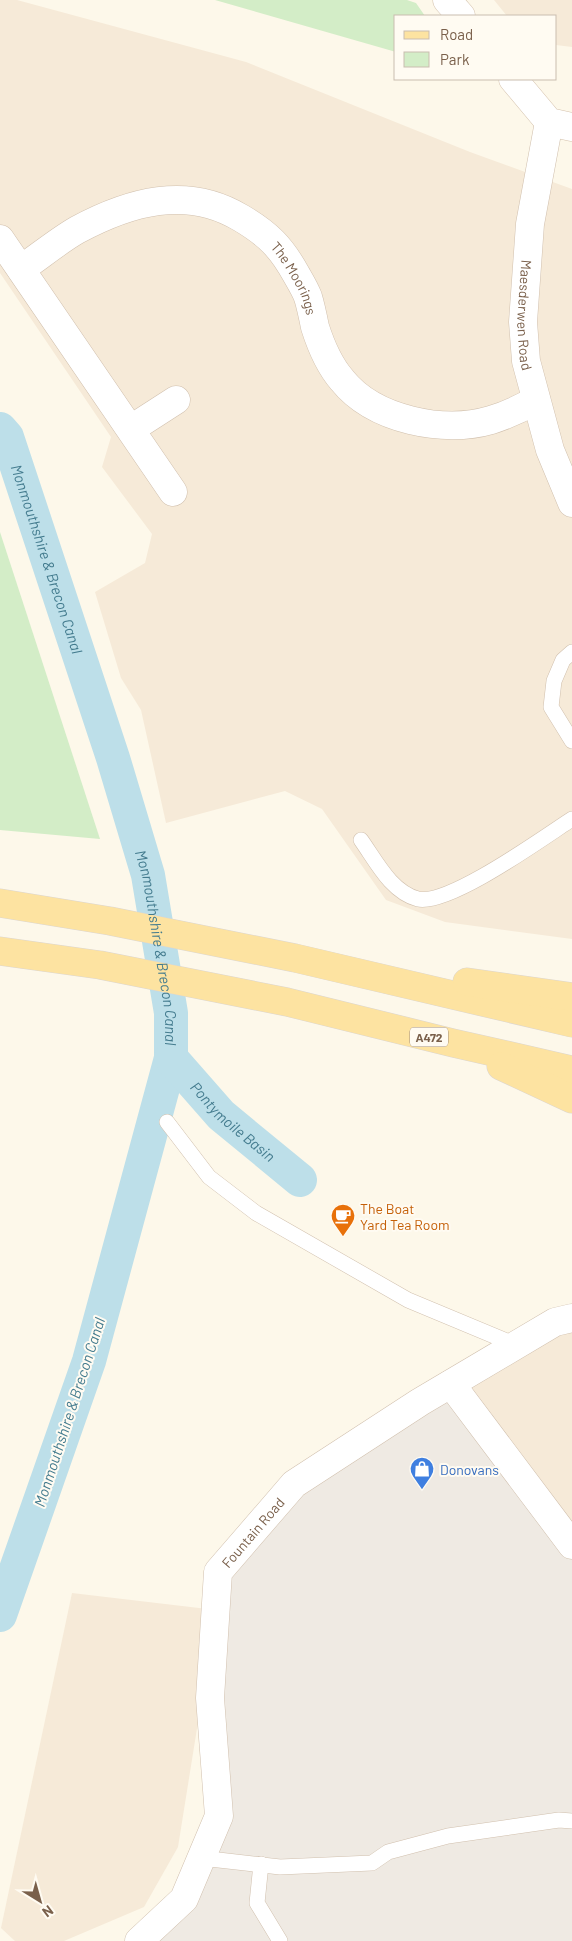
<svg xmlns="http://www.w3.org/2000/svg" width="572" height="1941" font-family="Barlow,sans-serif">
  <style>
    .residential { fill: #f6ead8 }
    .industrial { fill: #efeae3 }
    .green { fill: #d3edc7 }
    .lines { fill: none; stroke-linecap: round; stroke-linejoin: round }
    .canal { stroke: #bddfe9; stroke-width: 34 }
    .lane-casing { stroke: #d1c0ae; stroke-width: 16 }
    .street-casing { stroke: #d1c0ae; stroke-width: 29 }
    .secondary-casing { stroke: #d4c1ac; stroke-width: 29 }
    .primary-casing { stroke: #dcd6d0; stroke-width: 29 }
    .lane { stroke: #fff; stroke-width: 15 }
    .street { stroke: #fff; stroke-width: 28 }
    .secondary { stroke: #fff; stroke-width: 28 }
    .primary { stroke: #fde3a1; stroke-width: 28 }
    .labels { text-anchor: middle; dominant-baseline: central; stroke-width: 4; stroke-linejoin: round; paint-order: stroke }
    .shield { fill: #fffbf2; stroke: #a28e7d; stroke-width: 1 }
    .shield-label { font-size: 12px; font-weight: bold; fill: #7a604b }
    .street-label { font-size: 14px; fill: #7a604b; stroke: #fffbf2 }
    .food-label { font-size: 14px; fill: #c56008; stroke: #fffbf2; text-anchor: start }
    .shop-label { font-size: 14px; fill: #366cbe; stroke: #fffbf2; text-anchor: start }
    .water-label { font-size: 15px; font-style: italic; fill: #437b8e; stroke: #fffbf2 }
  </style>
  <rect width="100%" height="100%" fill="#fdf8ea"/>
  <!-- residential -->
  <g class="residential">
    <path d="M0,0H17L246,62L470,152L572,189V939L445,922L386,900L322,809L285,791L166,823L141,710L121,678L95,592L145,563L152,534L102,467L111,437L0,273Z"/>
    <path d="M494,0H572V47L556,45V16H507Z"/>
    <path d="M572,1318V1545L451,1384Z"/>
    <path d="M72,1593L216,1610L178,1847L144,1907L64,1941H15L1,1928Z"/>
  </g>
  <!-- industrial -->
  <path class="industrial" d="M451,1384L572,1545V1941H139L184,1899L219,1816L218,1572L294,1484Z"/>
  <!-- green -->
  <g class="green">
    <path d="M215,0H407L416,3L425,16H396V52Z"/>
    <path d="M0,532L100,839L0,830Z"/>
  </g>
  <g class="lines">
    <!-- canal -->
    <g class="canal">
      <path id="s1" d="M0,429L7,437L113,758L148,875L171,1013V1058L89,1361L0,1615"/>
      <path id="s2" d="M171,1058L221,1115L300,1180"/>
    </g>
    <defs>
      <g id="lane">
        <path d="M572,652L563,660L554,681L551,707L572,741"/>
        <path d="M361,840C376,861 391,892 418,899C449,906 544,837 572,819"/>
        <path d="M167,1122L209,1177L256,1213L408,1300L516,1345"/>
        <path d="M201,1858L280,1867L372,1863L388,1852L448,1836L559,1820L572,1821"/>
        <path d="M261,1864L257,1903L280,1941"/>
      </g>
      <g id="street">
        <path id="s3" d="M549,122L530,224L523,322L526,361L550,450L572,503"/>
        <path d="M0,239L173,492"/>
        <path id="s4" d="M21,269C40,256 58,241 77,230C129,202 187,185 241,218C268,234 281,247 296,274C300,281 305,289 308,297C311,307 313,317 315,327C321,346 329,365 342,380C374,420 444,434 491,420C507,415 522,408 536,400"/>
        <path d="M131,429L176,400"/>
        <path d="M451,1384L572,1545"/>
        <path id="s5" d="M139,1941L184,1899L219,1816L210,1698L218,1572L294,1484L420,1402L555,1322L572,1318"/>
      </g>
      <g id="secondary">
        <path d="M447,0L461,16"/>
        <path d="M513,79L549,122L572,127"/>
      </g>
      <g id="primary">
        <path d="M0,903L110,921L295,958L572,1023"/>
        <path d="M0,951L100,965L287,1002L453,1043L572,1070"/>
        <path d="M467,982L572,997"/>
        <path d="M501,1066L572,1099"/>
      </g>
    </defs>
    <!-- lane casing -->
    <use href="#lane" class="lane-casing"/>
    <!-- street casing -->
    <use href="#street" class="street-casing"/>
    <!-- secondary casing -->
    <use href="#secondary" class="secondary-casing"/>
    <!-- primary casing -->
    <use href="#primary" class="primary-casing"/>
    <!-- lane -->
    <use href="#lane" class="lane"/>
    <!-- street -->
    <use href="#street" class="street"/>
    <!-- secondary -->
    <use href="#secondary" class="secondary"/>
    <!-- primary -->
    <use href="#primary" class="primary"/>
  </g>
  <!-- icons -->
  <defs>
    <symbol id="cafe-pin" viewBox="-11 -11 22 30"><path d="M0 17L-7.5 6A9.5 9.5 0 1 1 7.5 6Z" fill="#e8710a" stroke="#fffbf2"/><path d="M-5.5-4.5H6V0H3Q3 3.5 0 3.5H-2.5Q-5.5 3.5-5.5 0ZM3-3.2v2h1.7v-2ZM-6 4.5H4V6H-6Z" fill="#fff"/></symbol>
    <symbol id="shop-pin" viewBox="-11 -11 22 30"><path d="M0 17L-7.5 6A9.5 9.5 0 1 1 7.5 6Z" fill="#3f7fe0" stroke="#fffbf2"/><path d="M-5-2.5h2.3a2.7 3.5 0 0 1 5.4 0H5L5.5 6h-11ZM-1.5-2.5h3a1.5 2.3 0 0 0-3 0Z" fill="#fff"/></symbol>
  </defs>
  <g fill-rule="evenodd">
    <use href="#cafe-pin" x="329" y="1202" width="28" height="38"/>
    <use href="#shop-pin" x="408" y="1455" width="28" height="38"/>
  </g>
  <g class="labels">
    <!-- shield labels -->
    <rect class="shield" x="410" y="1027.5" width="38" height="19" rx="4"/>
    <g class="shield-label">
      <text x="429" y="1037">A472</text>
    </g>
    <!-- street labels -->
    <g class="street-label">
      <text stroke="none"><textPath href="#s4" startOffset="324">The Moorings</textPath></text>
      <text stroke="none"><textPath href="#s3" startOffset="195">Maesderwen Road</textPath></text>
      <text stroke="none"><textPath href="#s5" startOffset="449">Fountain Road</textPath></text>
    </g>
    <!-- food labels -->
    <g class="food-label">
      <text x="360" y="1208">The Boat<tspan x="360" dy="16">Yard Tea Room</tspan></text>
    </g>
    <!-- shop labels -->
    <g class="shop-label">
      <text x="440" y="1469">Donovans</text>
    </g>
    <!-- water labels -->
    <g class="water-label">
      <text stroke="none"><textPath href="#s1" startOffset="139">Monmouthshire &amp; Brecon Canal</textPath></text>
      <text stroke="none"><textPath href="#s1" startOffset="544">Monmouthshire &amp; Brecon Canal</textPath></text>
      <text stroke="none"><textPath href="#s2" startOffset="89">Pontymoile Basin</textPath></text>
      <text transform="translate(69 1412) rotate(-72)">Monmouthshire &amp; Brecon Canal</text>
    </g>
  </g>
  <!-- legend -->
  <rect x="394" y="15" width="162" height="65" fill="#fffbf2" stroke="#cabdaf"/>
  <rect x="404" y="31" width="25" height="8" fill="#fde3a1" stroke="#cabdaf"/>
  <text x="440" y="40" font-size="15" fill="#7a604b">Road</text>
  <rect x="404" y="52" width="25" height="15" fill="#d3edc7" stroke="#cabdaf"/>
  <text x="440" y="65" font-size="15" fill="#7a604b">Park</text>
  <!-- north arrow -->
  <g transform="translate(40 1901) rotate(143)" stroke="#fffbf2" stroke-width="4" paint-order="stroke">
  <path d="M0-4L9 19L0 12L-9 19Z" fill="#7a604b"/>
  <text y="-8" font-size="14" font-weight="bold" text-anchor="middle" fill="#7a604b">N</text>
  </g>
</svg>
